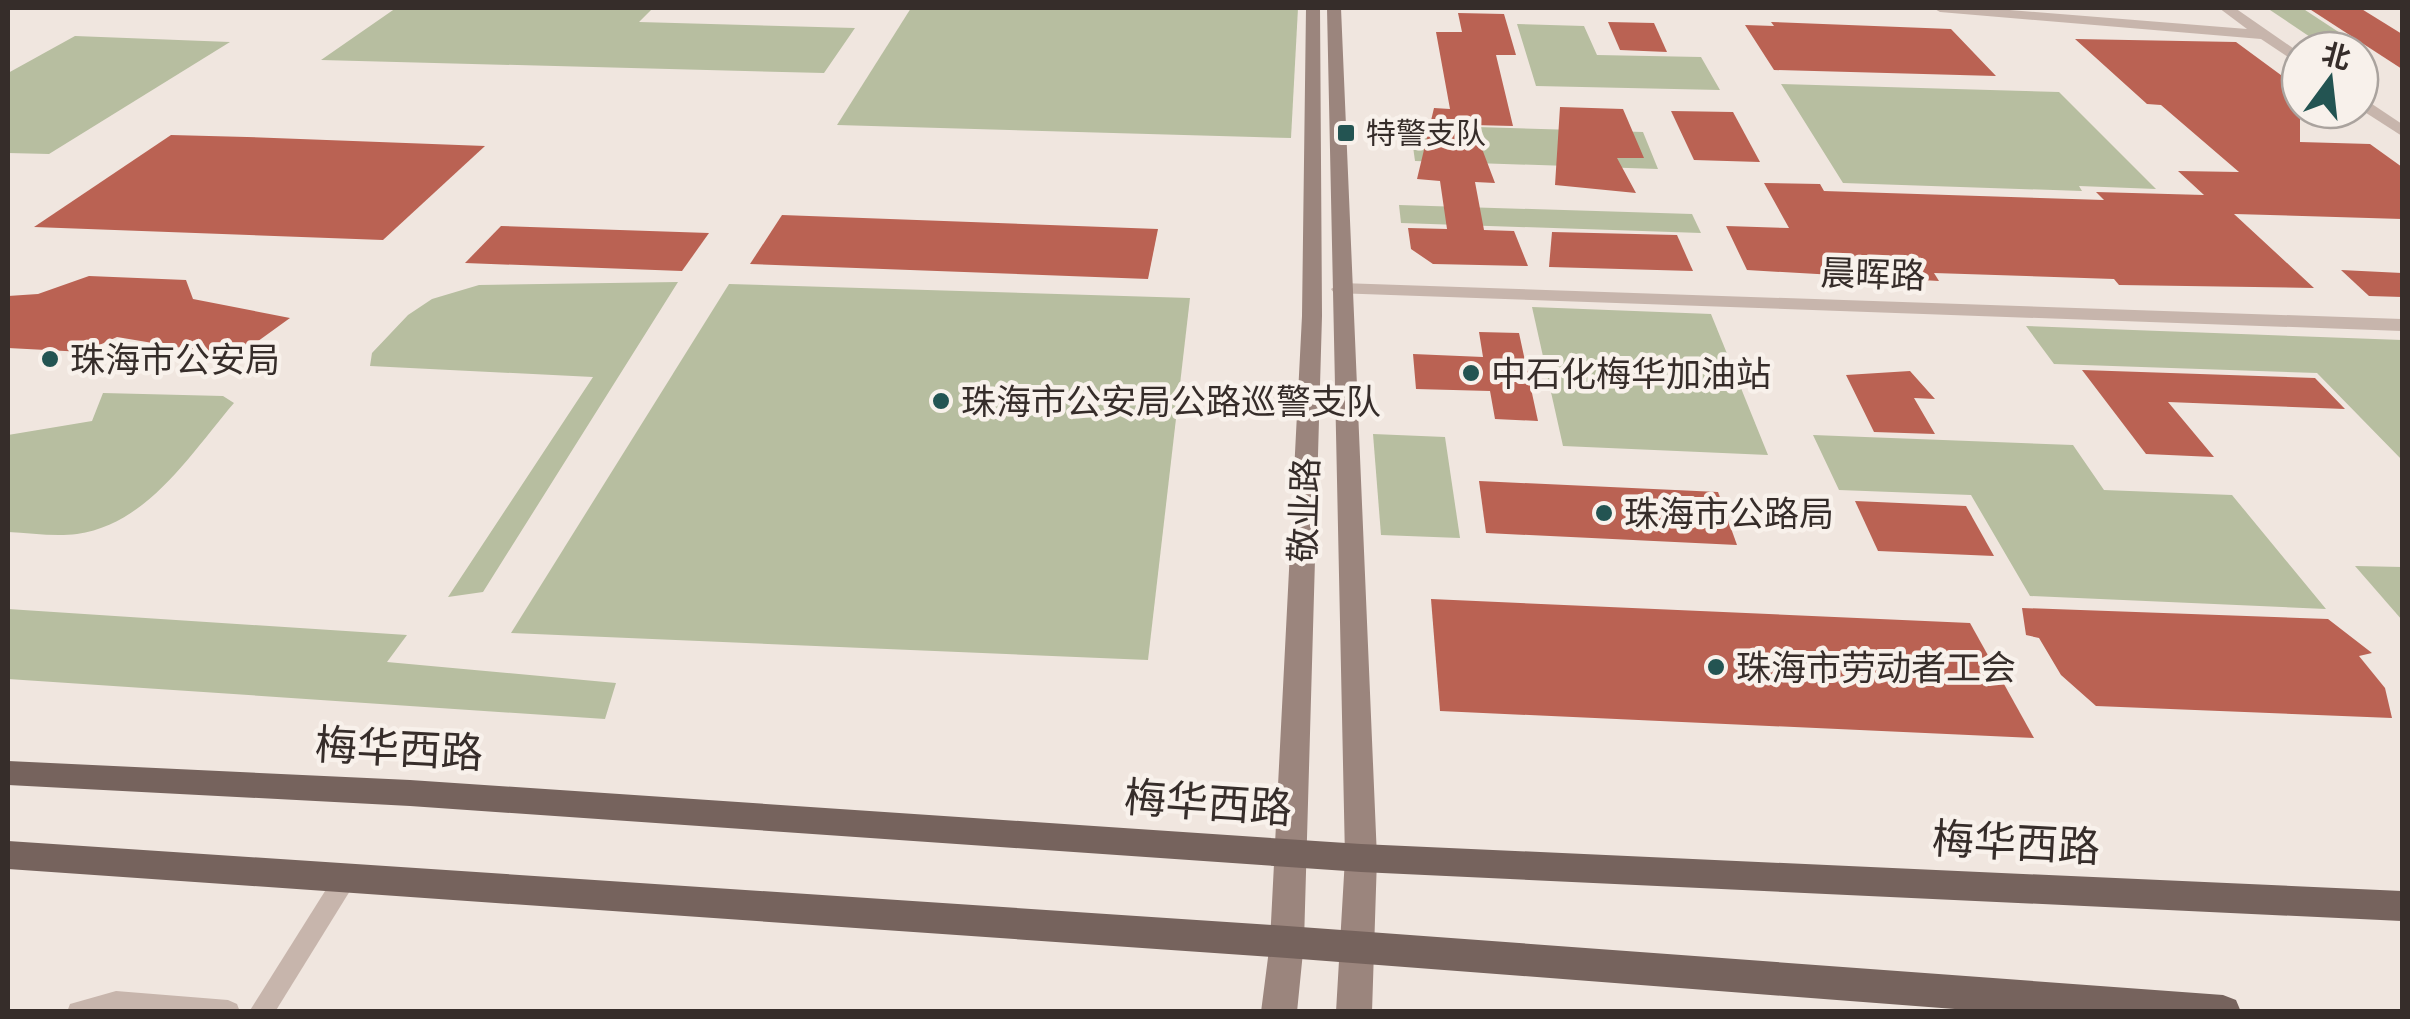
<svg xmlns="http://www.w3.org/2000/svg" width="2410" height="1019" font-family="Helvetica,'Noto Sans SC',sans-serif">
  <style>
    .green { fill: #b7bea0 }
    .building { fill: #ba6253 }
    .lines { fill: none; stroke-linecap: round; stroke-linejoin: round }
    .service { fill: #c7b5ac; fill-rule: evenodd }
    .minor { fill: #c7b5ac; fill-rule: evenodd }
    .secondary { fill: #9b857d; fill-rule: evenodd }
    .primary { fill: #76635d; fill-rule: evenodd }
    .poi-dot { fill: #235452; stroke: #f8f1eb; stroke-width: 4 }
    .labels { text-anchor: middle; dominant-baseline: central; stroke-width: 9; stroke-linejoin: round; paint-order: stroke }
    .far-poi-label { font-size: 30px; fill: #362d2a; stroke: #f8f1eb; text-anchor: start }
    .street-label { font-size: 35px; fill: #362d2a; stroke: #f8f1eb }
    .poi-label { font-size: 35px; fill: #362d2a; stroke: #f8f1eb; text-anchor: start }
    .near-street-label { font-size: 42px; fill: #362d2a; stroke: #f8f1eb }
  </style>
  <rect width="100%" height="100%" fill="#f0e6df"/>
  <!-- green -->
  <g class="green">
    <path d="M396,8H653L639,22L855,28L824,73L321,60Z"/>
    <path d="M911,8H1298L1291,138L837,125Z"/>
    <path d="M2267,8H2302L2363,48L2325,47Z"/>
    <path d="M1517,24L1584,26L1597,55L1701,57L1720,90L1536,86Z"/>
    <path d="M75,36L230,42L49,154L8,153V73Z"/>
    <path d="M1781,84L2059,92L2156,189L2079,186L2082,191L1843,183Z"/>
    <path d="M1410,125L1643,132L1658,169L1415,161Z"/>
    <path d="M1399,205L1692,214L1701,233L1401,223Z"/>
    <path d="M678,282L483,592L448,597L593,377L370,366L372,353L408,315L432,299L479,285Z"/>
    <path d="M729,284L1190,298L1148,660L511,633Z"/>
    <path d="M1532,307L1711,314L1768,455L1563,446Z"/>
    <path d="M2026,326L2402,340V460L2317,373L2054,364Z"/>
    <path d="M103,393L223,396L234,403C191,453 148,524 77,534C55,537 30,533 8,532V435L92,421Z"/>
    <path d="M1373,434L1445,437L1460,538L1381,535Z"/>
    <path d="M1813,435L2073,445L2104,490L2232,495L2326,609L2030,596L1971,495L1839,490Z"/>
    <path d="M2355,566L2402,567V620Z"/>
    <path d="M8,609L407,635L387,662L616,683L605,719L8,679Z"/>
  </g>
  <!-- building -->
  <g class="building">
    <path d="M2308,8H2360L2402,34V69Z"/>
    <path d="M1458,13L1504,14L1516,55H1496L1513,126L1473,125L1495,183L1475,182L1484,230L1514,231L1528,266L1433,264L1411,249L1408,228L1447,229L1440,181L1417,179L1434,108L1450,109L1436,32H1462Z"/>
    <path d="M1608,22L1654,23L1667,52L1620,50Z"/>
    <path d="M1771,22L1951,29L1996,76L1774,70L1745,25L1774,26Z"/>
    <path d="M2075,39L2236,42L2300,89V142L2370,144L2402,167V219L2234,214L2314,288L2119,285L2114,279L1934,273L1939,281L1747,270L1726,226L1789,228L1764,183L1820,184L1824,191L2104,200L2096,192L2204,195L2178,171L2239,172L2161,105L2147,104Z"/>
    <path d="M1560,107L1623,109L1644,158H1617L1636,193L1555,185Z"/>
    <path d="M1671,111L1733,112L1760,162L1694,160Z"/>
    <path d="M171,135L247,137L485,146L383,240L34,227Z"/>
    <path d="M782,215L1158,229L1148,279L750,264Z"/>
    <path d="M501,226L709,233L682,271L465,263Z"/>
    <path d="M1552,232L1677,235L1693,271L1549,267Z"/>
    <path d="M2341,270L2402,273V297L2369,296Z"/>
    <path d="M89,276L186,280L193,299L290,318L236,357L117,337L84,352L8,348V296L38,294Z"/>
    <path d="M1479,332L1519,333L1538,421L1495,419L1490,391L1416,389L1413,354L1483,357Z"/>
    <path d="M2082,370L2315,378L2345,409L2168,402L2214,457L2146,454Z"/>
    <path d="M1910,371L1935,399L1914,398L1935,434L1874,432L1846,375Z"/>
    <path d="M1479,481L1718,492L1737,545L1486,533Z"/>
    <path d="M1855,501L1966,506L1994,556L1878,551Z"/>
    <path d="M1431,599L1970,623L2034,738L1440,711Z"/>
    <path d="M2022,608L2328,619L2372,653L2359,656L2385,688L2392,718L2096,706L2061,675L2039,638L2026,635Z"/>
  </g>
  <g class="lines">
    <!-- service -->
    <g class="service">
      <path d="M345,869L353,872L357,879L353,886L275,1012H249L337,872Z"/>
      <path d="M116,991L228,1000L237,1004L240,1012H67L70,1004Z"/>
    </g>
    <!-- minor -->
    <g class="minor">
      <path d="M1933,8H1985L2247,29L2219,8H2235L2300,53V65L2261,39L1940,12Z"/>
      <path d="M2360,96L2402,124V136L2360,109Z"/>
      <path d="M1341,283L2402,319V331L1334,293L1331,289Z"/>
    </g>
    <!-- secondary -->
    <g class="secondary">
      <path d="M1306,8H1320L1322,316L1304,942L1297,1012H1261L1270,942L1302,316Z"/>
      <path d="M1327,8H1341L1377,858L1372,1012H1336L1345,858Z"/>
    </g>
    <!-- primary -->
    <g class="primary">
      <path d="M8,761L410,780L1361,844L2402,891V921L1361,872L410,806L8,785Z"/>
      <path d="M8,841L1287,926L2223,995L2236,1000L2241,1012H1994L1287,958L8,869Z"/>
    </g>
  </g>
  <!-- markers -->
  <g class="poi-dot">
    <rect x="1336" y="123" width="20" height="20" rx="5"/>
    <circle cx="50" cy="359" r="10"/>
    <circle cx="1471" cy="373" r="10"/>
    <circle cx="941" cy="401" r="10"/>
    <circle cx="1604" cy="513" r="10"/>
    <circle cx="1716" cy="667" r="10"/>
  </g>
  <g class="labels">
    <!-- far-poi labels -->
    <g class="far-poi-label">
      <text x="1366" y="133">特警支队</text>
    </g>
    <!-- street labels -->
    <g class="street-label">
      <text transform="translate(1873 274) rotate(2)">晨晖路</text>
      <text transform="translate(1304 510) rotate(-88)">敬业路</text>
    </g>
    <!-- poi labels -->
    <g class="poi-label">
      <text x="70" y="359">珠海市公安局</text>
      <text x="1491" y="373">中石化梅华加油站</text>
      <text x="961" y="401">珠海市公安局公路巡警支队</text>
      <text x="1624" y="513">珠海市公路局</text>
      <text x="1736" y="667">珠海市劳动者工会</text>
    </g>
    <!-- near-street labels -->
    <g class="near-street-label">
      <text transform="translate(399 749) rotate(3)">梅华西路</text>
      <text transform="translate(1208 803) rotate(4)">梅华西路</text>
      <text transform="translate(2016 843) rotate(3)">梅华西路</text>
    </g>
  </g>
  <!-- border -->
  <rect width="2410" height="1019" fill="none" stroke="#362d2a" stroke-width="20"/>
  <!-- north arrow -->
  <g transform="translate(2330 80) rotate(15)"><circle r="48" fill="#f8f1eb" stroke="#aaa39e" stroke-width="2.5"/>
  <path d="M0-8L18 38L0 25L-18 38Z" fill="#235452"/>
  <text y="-15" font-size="28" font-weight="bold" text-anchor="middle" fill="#362d2a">北</text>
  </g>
</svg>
